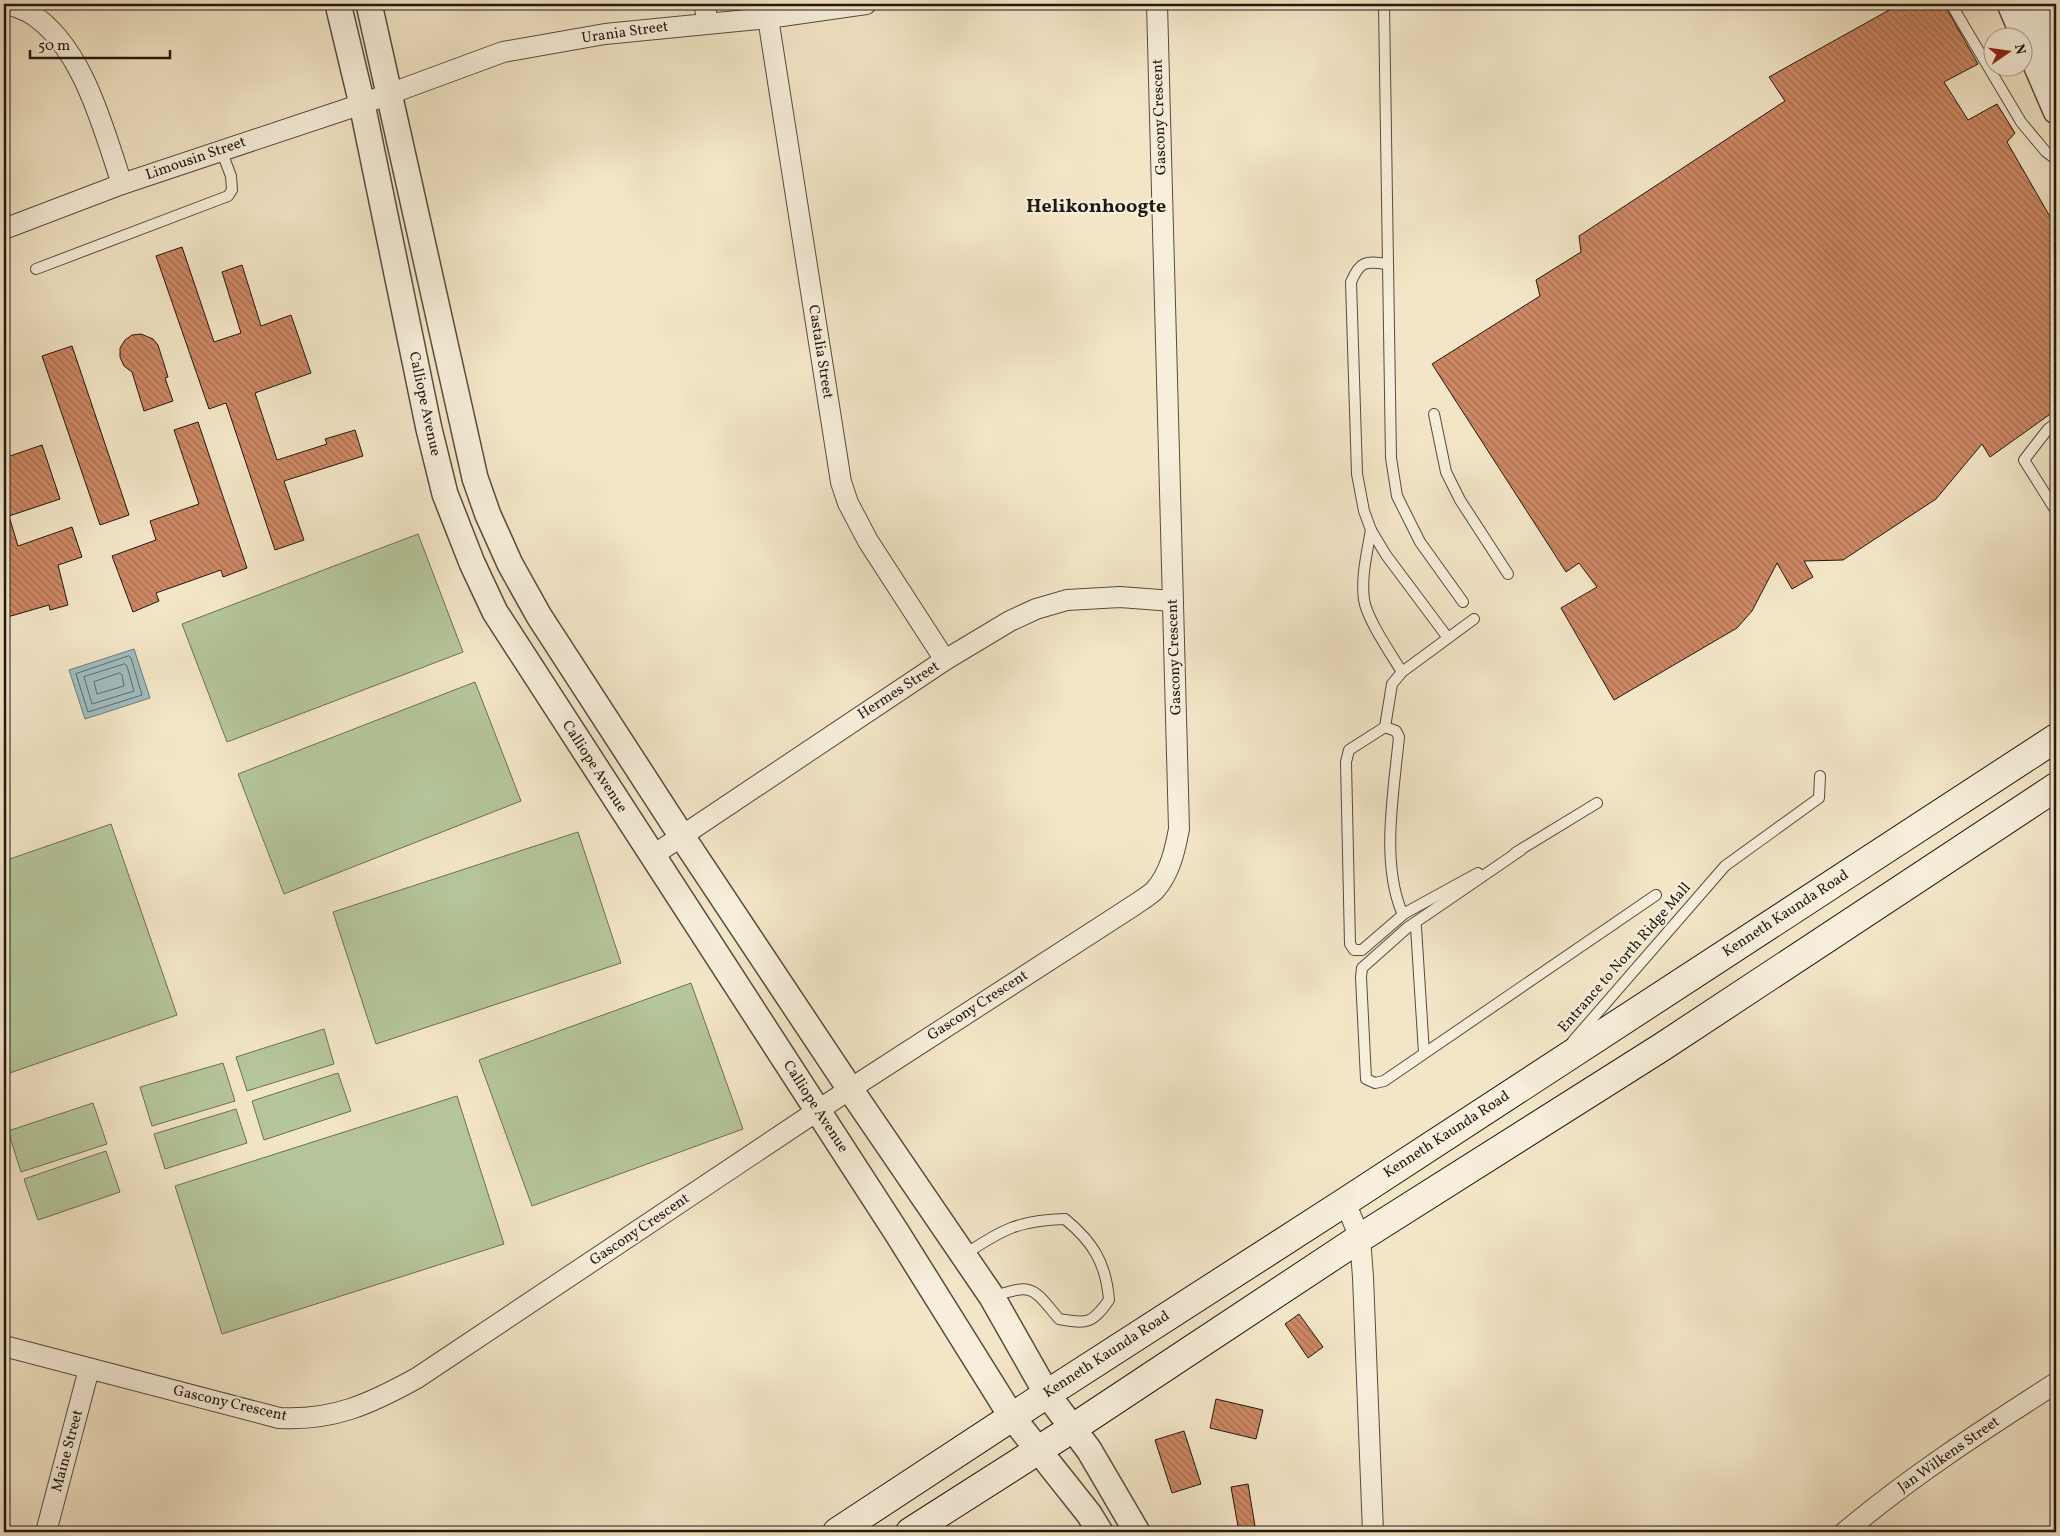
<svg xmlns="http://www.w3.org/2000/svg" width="2060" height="1536" font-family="Vollkorn,serif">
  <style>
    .pitch { fill: #b5c69a; stroke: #6c6f56 }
    .water { fill: #a0bdc0; stroke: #6e7b7a }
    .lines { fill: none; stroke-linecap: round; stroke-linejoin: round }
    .shore { stroke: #616a69; stroke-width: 1 }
    .building { fill: url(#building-back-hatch); stroke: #221812 }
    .service-casing { stroke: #564c3f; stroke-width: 12 }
    .minor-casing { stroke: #564c3f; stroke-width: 22 }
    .tertiary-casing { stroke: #564c3f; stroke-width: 28 }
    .secondary-casing { stroke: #221812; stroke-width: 30 }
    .service { stroke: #f7efdb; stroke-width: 10 }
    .minor { stroke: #f7efdb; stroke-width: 20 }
    .tertiary { stroke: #f7efdb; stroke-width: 25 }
    .secondary { stroke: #f7efdb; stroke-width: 28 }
    .labels { text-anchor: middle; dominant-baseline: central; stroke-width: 4.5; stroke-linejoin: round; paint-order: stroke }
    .street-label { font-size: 15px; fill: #221812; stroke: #f7efdb }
    .district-label { font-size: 20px; font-weight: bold; fill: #221812; stroke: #f7efdb }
  </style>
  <defs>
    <pattern id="building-back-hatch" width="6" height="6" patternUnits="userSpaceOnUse" patternTransform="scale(1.25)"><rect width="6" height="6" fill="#cd8864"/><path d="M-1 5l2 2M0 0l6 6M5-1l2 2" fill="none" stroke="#a66e51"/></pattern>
  </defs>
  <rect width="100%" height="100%" fill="#f3e6c7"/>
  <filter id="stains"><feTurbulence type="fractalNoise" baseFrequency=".004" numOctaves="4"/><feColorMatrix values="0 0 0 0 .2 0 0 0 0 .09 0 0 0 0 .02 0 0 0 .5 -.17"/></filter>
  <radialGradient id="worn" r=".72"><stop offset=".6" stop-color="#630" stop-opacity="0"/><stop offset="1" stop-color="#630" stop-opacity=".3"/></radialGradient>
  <!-- pitch -->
  <g class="pitch">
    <path d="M418,534L463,652L227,742L182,624Z"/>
    <path d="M475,682L521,801L284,894L238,774Z"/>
    <path d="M111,824L177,1015L4,1075V861Z"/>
    <path d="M578,832L621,963L376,1044L333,912Z"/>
    <path d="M691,983L743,1129L532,1206L479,1060Z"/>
    <path d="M324,1029L334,1064L247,1091L236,1057Z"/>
    <path d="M223,1063L235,1101L152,1126L140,1087Z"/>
    <path d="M338,1073L351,1111L264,1140L252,1101Z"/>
    <path d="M457,1096L504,1244L222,1334L175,1186Z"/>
    <path d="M93,1103L107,1144L21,1172L8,1131Z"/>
    <path d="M236,1109L247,1143L165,1169L154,1134Z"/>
    <path d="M106,1151L120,1192L38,1220L24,1179Z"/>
  </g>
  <!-- water -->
  <path class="water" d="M134,649L150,698L85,719L69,670Z"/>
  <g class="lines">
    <!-- shore -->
    <g class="shore">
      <path d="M129,656L131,658L142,695L88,712L76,674Z"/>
      <path d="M125,664L127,666L134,691L92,704L84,677Z"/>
      <path d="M120,673L122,675L124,686L97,694L94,682Z"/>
    </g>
  </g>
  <!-- building -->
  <g class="building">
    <path d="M1900,4H1944L1978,64L1944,82L1968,120L1997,104L2015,133L2007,142L2056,227V410L1990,457L1982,444L1936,499L1843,560L1804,561L1813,577L1792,589L1777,563L1752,611L1737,628L1614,700L1561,608L1597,587L1579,563L1566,572L1432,364L1540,296L1536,280L1581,252L1579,236L1785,101L1769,77Z"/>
    <path d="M182,247L214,342L241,333L222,272L242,265L261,326L291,315L311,373L255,393L277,460L327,444L325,439L355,430L363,456L284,481L304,540L275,550L226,403L209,409L156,256Z"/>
    <path d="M141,334L153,339L158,345L168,377L165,378L173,401L144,411L132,372L124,366L120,357V348L125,340L132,335Z"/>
    <path d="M72,346L129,515L100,525L42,356Z"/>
    <path d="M198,422L247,568L223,577L221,570L156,593L159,601L133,612L112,556L156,540L150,521L199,504L174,430Z"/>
    <path d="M42,445L60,499L9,516L18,546L72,527L82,557L58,565L68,605L50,610L49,605L4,618V458Z"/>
    <path d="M1299,1314L1323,1347L1308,1358L1285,1324Z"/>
    <path d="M1216,1399L1263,1410L1256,1439L1210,1428Z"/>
    <path d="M1184,1431L1201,1484L1172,1493L1155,1440Z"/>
    <path d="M1248,1484L1256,1532H1239L1231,1487Z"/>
  </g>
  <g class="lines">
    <defs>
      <g id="service">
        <path d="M1384,4L1391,458L1397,496L1420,542L1463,602"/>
        <path d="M1951,4L2021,122L2046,152L2056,159"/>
        <path d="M1387,264C1365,261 1360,261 1351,282L1357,474L1364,511L1371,530L1386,555L1448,638"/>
        <path d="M36,269L228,196L232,190L231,176L221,150"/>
        <path d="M1434,414L1446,472L1460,500L1508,574"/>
        <path d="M2056,423L2048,429L2024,460L2056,511"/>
        <path d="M1371,530C1367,553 1361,576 1364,600C1367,619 1391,654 1402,672"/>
        <path d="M1385,727L1396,731L1399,737C1394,790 1381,860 1401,910L1405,913L1478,873"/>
        <path d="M1521,850L1407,928L1362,968L1361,977L1366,1079L1375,1083L1384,1081L1656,895"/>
        <path d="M1515,853L1597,803"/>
        <path d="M1405,913L1362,950H1354L1350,944L1346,762L1349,750L1385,727L1392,684L1402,672L1474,619"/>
        <path d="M1413,926L1416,927L1424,1053"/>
        <path d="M1573,1041L1725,866L1819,798L1820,776"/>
        <path d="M964,1255C1001,1230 1019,1220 1065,1219C1093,1242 1106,1263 1109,1300C1092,1324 1087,1324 1059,1319C1032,1287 1034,1283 992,1297"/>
      </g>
      <g id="minor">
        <path d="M9,4C15,7 23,9 30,13C83,46 103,128 122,184"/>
        <path d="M704,4L708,22"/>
        <path d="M768,18L841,482L848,503L868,541L945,660"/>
        <path d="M4,229L122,184L362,104L503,52L605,34L768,18L866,4"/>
        <path d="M652,856L945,660L1010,621L1036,609L1067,600L1120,597L1173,601"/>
        <path d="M1345,1202L1360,1238L1363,1277L1373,1532"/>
        <path d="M4,1346L279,1418C333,1421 370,1404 417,1378L850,1089L1133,906C1140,901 1149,896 1155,890C1170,873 1175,850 1179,829L1157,4"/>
        <path d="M46,1532L89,1369"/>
        <path d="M1845,1532C1911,1476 1983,1430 2056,1383"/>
      </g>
      <g id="tertiary">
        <path d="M338,4L362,104L429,429L445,494L472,563L495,612L897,1233L1012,1417L1089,1514L1100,1532"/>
        <path d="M369,4L475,478L488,515L510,564L539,616L681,835L850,1089L992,1297L1047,1394L1089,1450L1137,1532"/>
        <path d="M2010,4L2056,111"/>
        <path d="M2033,4L2056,54"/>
      </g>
      <g id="secondary">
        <path d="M837,1532L1047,1394L1345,1202L2056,738"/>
        <path d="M910,1532L1073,1428L1360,1238L1662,1047L2056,787"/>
      </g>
    </defs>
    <!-- service casing -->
    <use href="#service" class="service-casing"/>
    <!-- minor casing -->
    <use href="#minor" class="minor-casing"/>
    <!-- tertiary casing -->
    <use href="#tertiary" class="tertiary-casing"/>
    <!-- secondary casing -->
    <use href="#secondary" class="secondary-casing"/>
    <!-- service -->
    <use href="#service" class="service"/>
    <!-- minor -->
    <use href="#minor" class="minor"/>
    <!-- tertiary -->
    <use href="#tertiary" class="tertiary"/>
    <!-- secondary -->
    <use href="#secondary" class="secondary"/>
  </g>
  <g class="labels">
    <!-- street labels -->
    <g class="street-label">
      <text transform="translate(625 33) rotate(-8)">Urania Street</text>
      <text transform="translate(1160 117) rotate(-92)">Gascony Crescent</text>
      <text transform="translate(196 159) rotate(-19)">Limousin Street</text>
      <text transform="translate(820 352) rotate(81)">Castalia Street</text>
      <text transform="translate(424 404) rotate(78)">Calliope Avenue</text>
      <text transform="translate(1175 657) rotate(-92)">Gascony Crescent</text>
      <text transform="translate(899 691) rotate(-33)">Hermes Street</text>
      <text transform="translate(594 767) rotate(57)">Calliope Avenue</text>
      <text transform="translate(1786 914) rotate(-33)">Kenneth Kaunda Road</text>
      <text transform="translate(1625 958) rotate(-49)">Entrance to North Ridge Mall</text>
      <text transform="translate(978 1006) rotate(-33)">Gascony Crescent</text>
      <text transform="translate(815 1107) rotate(57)">Calliope Avenue</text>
      <text transform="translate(1447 1135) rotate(-33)">Kenneth Kaunda Road</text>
      <text transform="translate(640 1230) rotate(-34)">Gascony Crescent</text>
      <text transform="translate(1107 1355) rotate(-33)">Kenneth Kaunda Road</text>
      <text transform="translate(230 1404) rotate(13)">Gascony Crescent</text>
      <text transform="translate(68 1451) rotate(-75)">Maine Street</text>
      <text transform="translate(1949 1455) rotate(-35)">Jan Wilkens Street</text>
    </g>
    <!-- district labels -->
    <g class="district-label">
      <text x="1096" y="207">Helikonhoogte</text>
    </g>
  </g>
  <!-- margin -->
  <rect width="2060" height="1536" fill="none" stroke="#f3e6c7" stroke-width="20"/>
  <rect x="5" y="5" width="2050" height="1526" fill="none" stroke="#221812" stroke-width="2.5"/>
  <rect x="10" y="10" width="2040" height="1516" fill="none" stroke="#221812"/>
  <!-- north arrow -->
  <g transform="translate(2008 52) rotate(77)"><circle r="24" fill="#f7efdb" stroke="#a2998b"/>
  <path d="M0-4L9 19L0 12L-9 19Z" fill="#8f2418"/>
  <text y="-8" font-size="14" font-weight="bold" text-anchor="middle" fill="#221812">N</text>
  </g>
  <!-- scale -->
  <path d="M30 50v8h140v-8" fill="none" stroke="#221812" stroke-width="2.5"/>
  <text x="38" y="50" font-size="15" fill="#221812" stroke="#f7efdb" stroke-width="4" paint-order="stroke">50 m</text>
  <rect width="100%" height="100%" filter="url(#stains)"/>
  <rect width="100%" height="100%" fill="url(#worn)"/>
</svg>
